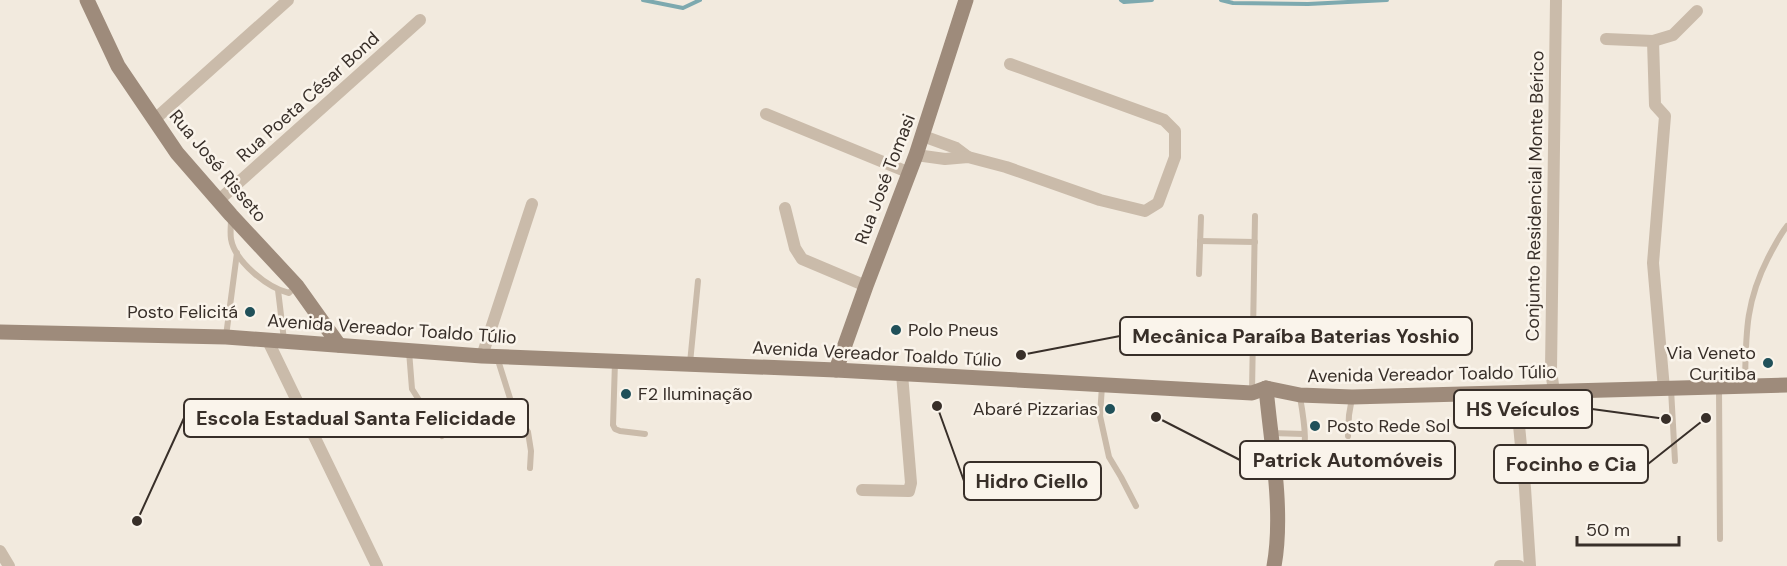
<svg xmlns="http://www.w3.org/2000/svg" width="1787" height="566" font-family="'DM Sans',sans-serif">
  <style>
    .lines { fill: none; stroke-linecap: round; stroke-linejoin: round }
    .stream { stroke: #7da9af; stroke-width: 4 }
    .lane { stroke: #cabbaa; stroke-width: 6 }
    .street { stroke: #cabbaa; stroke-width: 12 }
    .secondary { stroke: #9e8b7b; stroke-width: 15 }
    .poi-dot { fill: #205059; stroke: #faf4eb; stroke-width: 2 }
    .labels { text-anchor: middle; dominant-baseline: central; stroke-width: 5; stroke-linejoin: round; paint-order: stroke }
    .street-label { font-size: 18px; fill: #382f29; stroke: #faf4eb }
    .poi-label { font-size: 18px; fill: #382f29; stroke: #faf4eb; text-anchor: end }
    .leader { fill: none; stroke: #382f29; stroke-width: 2 }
    .callout-dot { fill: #382f29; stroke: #faf4eb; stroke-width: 2 }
    .callout { fill: #faf4eb; stroke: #382f29; stroke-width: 2 }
    .callout-label { font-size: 20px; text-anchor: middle; font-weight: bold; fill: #382f29 }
  </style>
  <rect width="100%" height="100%" fill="#f2eade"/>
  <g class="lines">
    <!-- stream -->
    <g class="stream">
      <path d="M643,0L683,8L700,0"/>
      <path d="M1121,0L1124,2L1152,0"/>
      <path d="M1221,0L1233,3L1308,4L1387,0"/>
    </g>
    <!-- lane -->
    <g class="lane">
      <path d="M231,219C231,225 230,233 231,239C235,262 268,288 289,293L296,286"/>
      <path d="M1200,241L1255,242"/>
      <path d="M1199,274L1201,217"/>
      <path d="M278,290L284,340"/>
      <path d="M226,336L237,253"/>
      <path d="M409,351L412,389L442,436"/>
      <path d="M497,357L514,411L528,432L531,451L530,468"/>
      <path d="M615,362L613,425L615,429L620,431L645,434"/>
      <path d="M690,363L698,281"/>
      <path d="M1745,384C1746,335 1745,303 1768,258C1774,247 1779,236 1787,226"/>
      <path d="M1102,386L1100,416L1109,457L1121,477L1136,506"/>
      <path d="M1719,388L1720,539"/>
      <path d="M1671,389L1675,461"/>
      <path d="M1252,392L1255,216"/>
      <path d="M1271,433L1304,434"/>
      <path d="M1348,436L1349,415L1352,398"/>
      <path d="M1275,479L1297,473C1310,453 1304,420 1300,397"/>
    </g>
    <!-- street -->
    <g class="street">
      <path d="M1606,39L1653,41L1673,35L1697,11"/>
      <path d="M1653,41L1655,105L1665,116L1653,263L1664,389"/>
      <path d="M766,114L910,173"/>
      <path d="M154,120L288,0"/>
      <path d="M923,136L956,148L968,157"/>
      <path d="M916,155L945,159L968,157L1006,167L1100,200L1145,211L1158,203L1175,157V131L1164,120L1010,64"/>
      <path d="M219,200L420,20"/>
      <path d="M785,208L795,248L802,259L866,286"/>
      <path d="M268,341L377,566"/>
      <path d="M482,356L532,204"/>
      <path d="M1554,392L1551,370L1556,0"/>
      <path d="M1516,394L1525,488L1530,566"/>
      <path d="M862,490L909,491L911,483L902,374"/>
      <path d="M0,551L9,566"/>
      <path d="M1500,566H1519"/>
    </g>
    <!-- secondary -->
    <g class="secondary">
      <path d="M87,0L118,66L177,153L231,215L297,286L339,345"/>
      <path d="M0,332L226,337L482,356L836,370L1252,393L1266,388L1300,395L1352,397L1787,385"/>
      <path d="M836,370L866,286L916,155L966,0"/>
      <path d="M1266,388C1271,443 1284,512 1274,566"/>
    </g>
  </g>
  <!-- markers -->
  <g class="poi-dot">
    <circle cx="250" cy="312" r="6"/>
    <circle cx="896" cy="330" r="6"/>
    <circle cx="1768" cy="363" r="6"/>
    <circle cx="626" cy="394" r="6"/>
    <circle cx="1110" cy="409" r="6"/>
    <circle cx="1315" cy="426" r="6"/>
  </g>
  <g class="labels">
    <!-- street labels -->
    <g class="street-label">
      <text transform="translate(308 97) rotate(-42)">Rua Poeta César Bond</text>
      <text transform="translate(218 166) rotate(50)">Rua José Risseto</text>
      <text transform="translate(885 179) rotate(-69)">Rua José Tomasi</text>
      <text transform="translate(1535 196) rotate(-89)">Conjunto Residencial Monte Bérico</text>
      <text transform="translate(392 329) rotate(4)">Avenida Vereador Toaldo Túlio</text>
      <text transform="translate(877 354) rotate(3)">Avenida Vereador Toaldo Túlio</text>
      <text transform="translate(1432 374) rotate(-1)">Avenida Vereador Toaldo Túlio</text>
    </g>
    <!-- poi labels -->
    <g class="poi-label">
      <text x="238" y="312">Posto Felicitá</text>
      <text x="908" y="330" text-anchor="start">Polo Pneus</text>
      <text x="1756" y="353">Via Veneto<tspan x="1756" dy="21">Curitiba</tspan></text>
      <text x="638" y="394" text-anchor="start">F2 Iluminação</text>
      <text x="1098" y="409">Abaré Pizzarias</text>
      <text x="1327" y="426" text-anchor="start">Posto Rede Sol</text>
    </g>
  </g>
  <!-- callouts -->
  <path class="leader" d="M1021 355L1120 336M1666 419L1592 409M137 521L184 418M1156 417L1240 460M1706 418L1648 464M937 406L964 481"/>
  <g class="callout-dot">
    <circle cx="1021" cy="355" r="6"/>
    <circle cx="1666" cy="419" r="6"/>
    <circle cx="137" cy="521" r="6"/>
    <circle cx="1156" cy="417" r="6"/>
    <circle cx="1706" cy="418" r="6"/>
    <circle cx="937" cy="406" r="6"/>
  </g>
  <g class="callout">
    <rect x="1120" y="317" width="352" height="38" rx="6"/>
    <rect x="1454" y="390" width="138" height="38" rx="6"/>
    <rect x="184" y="399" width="344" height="38" rx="6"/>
    <rect x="1240" y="441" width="215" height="38" rx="6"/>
    <rect x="1494" y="445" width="154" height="38" rx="6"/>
    <rect x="964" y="462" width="137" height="38" rx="6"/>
  </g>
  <g class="callout-label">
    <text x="1296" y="343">Mecânica Paraíba Baterias Yoshio</text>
    <text x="1523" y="416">HS Veículos</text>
    <text x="356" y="425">Escola Estadual Santa Felicidade</text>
    <text x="1348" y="467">Patrick Automóveis</text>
    <text x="1571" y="471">Focinho e Cia</text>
    <text x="1032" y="488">Hidro Ciello</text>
  </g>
  <!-- scale -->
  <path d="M1577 536v9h102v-9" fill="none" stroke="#382f29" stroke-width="3"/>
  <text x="1586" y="536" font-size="18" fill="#382f29" stroke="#faf4eb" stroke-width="4.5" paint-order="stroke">50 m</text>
</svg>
